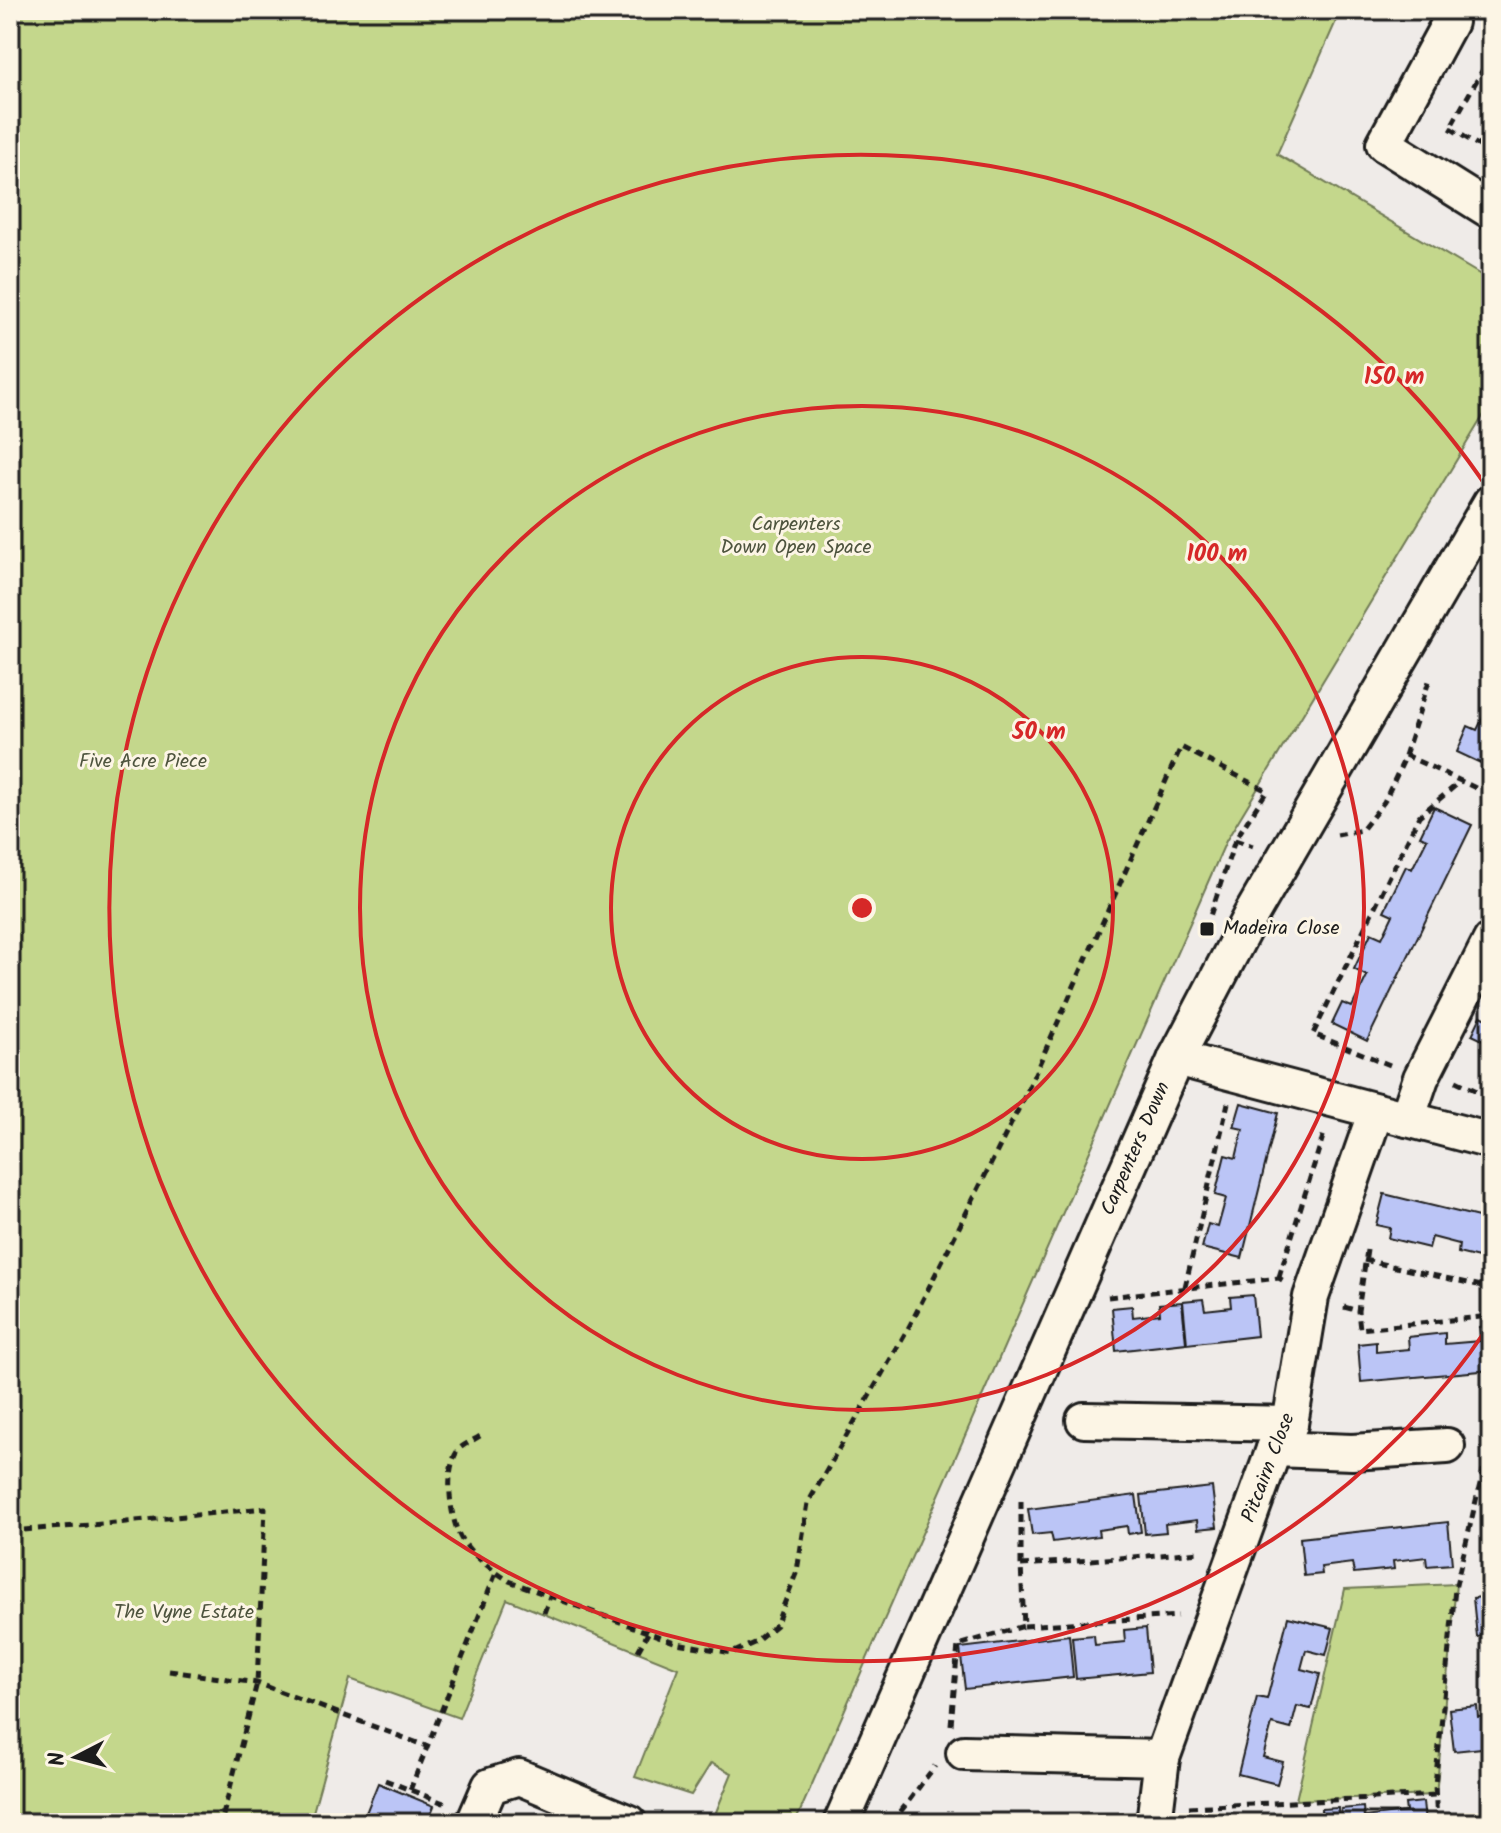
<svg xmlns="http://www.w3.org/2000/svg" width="1501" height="1833" font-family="Kalam,sans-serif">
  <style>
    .green { fill: #c4d78c; stroke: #707a54; stroke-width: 2 }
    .building { fill: #bbc5f6; stroke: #1c1c1c; stroke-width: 2 }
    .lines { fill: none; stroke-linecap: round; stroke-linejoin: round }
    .minor-casing { stroke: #1c1c1c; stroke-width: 40 }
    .path { stroke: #1c1c1c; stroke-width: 5; stroke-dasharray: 8 6; stroke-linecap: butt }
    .minor { stroke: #fcf5e5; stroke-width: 34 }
    .ring { fill: none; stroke: #d62828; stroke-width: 4 }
    .poi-dot { fill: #1c1c1c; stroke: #fcf5e5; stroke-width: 3 }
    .labels { text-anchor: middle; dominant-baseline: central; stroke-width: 6; stroke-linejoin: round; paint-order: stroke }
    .park-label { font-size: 20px; fill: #4e543e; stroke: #fcf5e5 }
    .poi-label { font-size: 20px; fill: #1c1c1c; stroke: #fcf5e5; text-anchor: start }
    .street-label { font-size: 20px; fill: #1c1c1c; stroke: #fcf5e5 }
    .centre { fill: #d62828; stroke: #fcf5e5; stroke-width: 4 }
    .ring-label { font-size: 24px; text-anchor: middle; font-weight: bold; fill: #d62828; stroke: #fcf5e5; stroke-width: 6; stroke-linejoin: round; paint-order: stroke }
  </style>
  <rect width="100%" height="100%" fill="#efebe8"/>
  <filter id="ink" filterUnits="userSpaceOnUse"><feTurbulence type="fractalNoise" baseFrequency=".0125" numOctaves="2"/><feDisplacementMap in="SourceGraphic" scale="16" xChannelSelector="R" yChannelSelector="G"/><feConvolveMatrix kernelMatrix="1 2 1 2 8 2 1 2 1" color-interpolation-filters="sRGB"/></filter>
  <g filter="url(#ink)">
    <!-- green -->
    <g class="green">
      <path d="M10,10H1341L1277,154L1491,281V403L1226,841L795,1823H717L716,1812L732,1773L711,1763L691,1795L635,1777L678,1668L507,1599L459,1718L350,1679L310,1823H10Z"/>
      <path d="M1456,1584L1436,1795L1296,1800L1345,1589Z"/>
    </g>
    <!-- building -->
    <g class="building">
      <path d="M1462,10H1491V27L1468,14Z"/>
      <path d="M1491,701V768L1457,752L1468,726L1477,730Z"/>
      <path d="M1434,807L1472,825L1367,1041L1332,1024L1342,1003L1352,1007L1367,976L1354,969L1371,933L1382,938L1393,915L1384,911L1406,866L1412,869L1427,839L1420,836Z"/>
      <path d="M1481,1016L1491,1021V1044L1472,1035Z"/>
      <path d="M1241,1103L1278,1113L1242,1258L1202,1248L1208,1224L1218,1227L1226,1198L1215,1195L1225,1155L1236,1158L1243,1129L1234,1127Z"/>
      <path d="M1384,1194L1491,1220V1261L1458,1253L1459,1244L1432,1237L1429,1248L1388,1238L1390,1228L1376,1225Z"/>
      <path d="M1253,1295L1257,1336L1187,1344L1183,1301L1203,1299L1205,1310L1231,1307L1230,1297Z"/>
      <path d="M1182,1302L1186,1343L1116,1351L1112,1308L1132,1306L1133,1317L1160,1314L1159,1304Z"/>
      <path d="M1491,1325V1370L1361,1382L1358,1344L1376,1342V1352L1409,1349L1408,1337L1445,1333V1344L1480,1341L1479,1327Z"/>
      <path d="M1212,1487L1217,1527L1198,1529L1197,1520L1165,1524L1166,1532L1145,1534L1141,1495Z"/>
      <path d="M1136,1495L1141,1532L1128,1534L1127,1526L1098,1530L1099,1536L1053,1542L1051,1533L1032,1535L1028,1509Z"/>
      <path d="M1448,1522L1452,1564L1427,1566L1426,1557L1393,1561L1394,1569L1354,1573L1352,1563L1321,1567L1322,1574L1304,1576L1300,1538Z"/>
      <path d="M1491,1596V1635L1477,1637L1473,1598Z"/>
      <path d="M1288,1617L1333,1628L1326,1655L1306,1650L1301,1669L1320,1674L1311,1709L1297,1706L1291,1729L1272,1724L1263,1757L1283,1762L1277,1784L1238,1774L1257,1697L1267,1699Z"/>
      <path d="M1146,1628L1150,1672L1076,1679L1072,1637L1094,1635L1095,1645L1125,1642L1124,1630Z"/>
      <path d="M1069,1635L1073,1677L965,1689L960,1648Z"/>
      <path d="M1477,1706L1478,1717L1491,1716V1747L1454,1751L1449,1709Z"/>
      <path d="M378,1783L434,1806L427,1823H362Z"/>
      <path d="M1423,1802L1425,1823H1342L1341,1809L1363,1807L1364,1817L1406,1812L1405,1804Z"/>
      <path d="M1338,1808L1339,1823H1310L1322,1822L1321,1809Z"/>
      <path d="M1290,1813L1291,1823H1270L1269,1815Z"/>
      <path d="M1266,1815L1267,1823H1252V1816Z"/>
    </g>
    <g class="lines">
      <defs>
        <g id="minor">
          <path d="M1450,22L1384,144L1491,211"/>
          <path d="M1176,1058L1491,1141"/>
          <path d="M1407,1119L1421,1078L1491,940"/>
          <path d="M1084,1420L1290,1424"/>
          <path d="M1274,1449L1352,1452L1447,1446"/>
          <path d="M964,1753L1162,1758"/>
          <path d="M474,1823L490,1786L519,1777L629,1823"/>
          <path id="s1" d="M841,1823L1176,1058L1251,915L1491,502"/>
          <path d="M1154,1823L1162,1758L1274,1449L1290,1424L1311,1297L1376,1111"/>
        </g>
      </defs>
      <!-- minor casing -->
      <use href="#minor" class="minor-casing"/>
      <!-- path -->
      <g class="path">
        <path d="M1491,55L1450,128L1491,153"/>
        <path d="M1405,755L1491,795"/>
        <path d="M1337,835L1362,830L1384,802L1403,762L1430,678"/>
        <path d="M1235,840L1253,846"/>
        <path d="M1390,1065L1313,1034L1419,816L1461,781"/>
        <path d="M1456,1081L1491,1098"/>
        <path d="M1367,1250L1358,1311L1360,1329L1491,1316"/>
        <path d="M1364,1260L1491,1288"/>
        <path d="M1279,1277L1325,1130"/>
        <path d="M1185,1287L1228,1103"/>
        <path d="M1108,1297L1279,1278L1284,1281"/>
        <path d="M1344,1307L1358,1311"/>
        <path d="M480,1436C474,1440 464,1444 459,1449C443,1467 450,1522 462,1540C474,1557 491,1569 509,1581L677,1643L732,1653L756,1642L776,1625L797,1571L808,1503L910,1325L1024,1098L1181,747L1267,791L1235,840L1210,916"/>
        <path d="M1487,1458L1491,1439"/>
        <path d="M10,1531L116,1523L265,1508L257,1683L221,1823"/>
        <path d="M1021,1565L1201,1552"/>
        <path d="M544,1613L550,1596"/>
        <path d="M1024,1626L1178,1616"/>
        <path d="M638,1651L648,1633"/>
        <path d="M169,1671L257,1683L426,1746"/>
        <path d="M951,1725L958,1645L1024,1626L1021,1565V1497"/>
        <path d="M385,1780L446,1804"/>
        <path d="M410,1790L496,1573"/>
        <path d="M1189,1807L1436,1795"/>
        <path d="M892,1823L935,1766"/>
        <path d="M1437,1823L1435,1785L1455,1589L1484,1467L1491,1454"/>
      </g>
      <!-- minor -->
      <use href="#minor" class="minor"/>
    </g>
  </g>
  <!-- distance rings -->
  <g class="ring">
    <circle cx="862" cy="908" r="251"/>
    <circle cx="862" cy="908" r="502"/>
    <path d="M1490 1324A753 753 0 1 1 1490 492"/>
  </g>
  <!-- markers -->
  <rect class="poi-dot" x="1199" y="921" width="16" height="16" rx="4"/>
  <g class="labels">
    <!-- park labels -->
    <g class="park-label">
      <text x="796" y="525">Carpenters<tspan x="796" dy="23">Down Open Space</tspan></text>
      <text x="143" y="762">Five Acre Piece</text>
      <text x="184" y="1613">The Vyne Estate</text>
    </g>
    <!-- poi labels -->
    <g class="poi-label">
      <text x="1223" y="929">Madeira Close</text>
    </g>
    <!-- street labels -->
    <g class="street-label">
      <text stroke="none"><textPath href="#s1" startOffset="736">Carpenters Down</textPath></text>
      <text transform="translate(1269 1468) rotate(-69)">Pitcairn Close</text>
    </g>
  </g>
  <circle cx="862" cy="908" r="12" class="centre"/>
  <g class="ring-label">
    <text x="1394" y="384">150 m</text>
    <text x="1217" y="561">100 m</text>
    <text x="1039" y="739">50 m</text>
  </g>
  <!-- margin -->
  <rect width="1501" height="1833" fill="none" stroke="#fcf5e5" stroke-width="40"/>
  <rect x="20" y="20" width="1461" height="1793" fill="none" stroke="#1c1c1c" stroke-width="3" filter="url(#ink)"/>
  <!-- north arrow -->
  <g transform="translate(76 1757) rotate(264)" stroke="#fcf5e5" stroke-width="6" paint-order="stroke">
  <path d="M0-6L14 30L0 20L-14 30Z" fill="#1c1c1c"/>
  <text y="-12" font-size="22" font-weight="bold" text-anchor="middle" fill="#1c1c1c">N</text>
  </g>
</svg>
